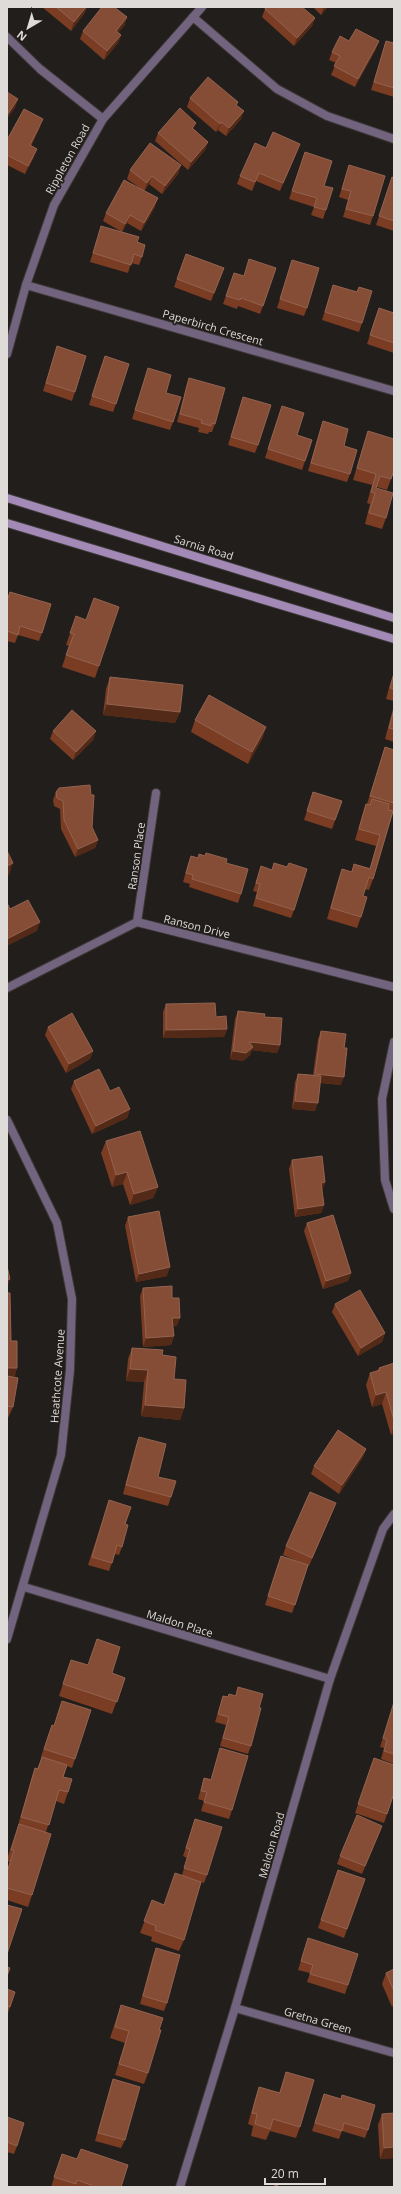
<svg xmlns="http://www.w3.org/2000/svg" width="401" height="2194" font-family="'Open Sans',sans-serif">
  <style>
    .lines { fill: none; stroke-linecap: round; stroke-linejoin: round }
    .minor-casing { stroke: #3c3836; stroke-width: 10 }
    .secondary-casing { stroke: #3c3836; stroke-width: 10 }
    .minor { stroke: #72637f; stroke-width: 8 }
    .secondary { stroke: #a38ab6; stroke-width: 8 }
    .wall { fill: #7a3c23 }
    .shaded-wall { fill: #532917 }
    .building { fill: #854d36; stroke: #936350 }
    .labels { text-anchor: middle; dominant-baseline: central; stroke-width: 3.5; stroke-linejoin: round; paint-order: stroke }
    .street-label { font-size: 11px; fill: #dedbd9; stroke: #221e1b }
  </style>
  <rect width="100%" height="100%" fill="#221e1b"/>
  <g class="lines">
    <defs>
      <g id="minor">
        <path d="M193,17L277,89L327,116L394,139"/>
        <path d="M7,37L40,69L103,119"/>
        <path d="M26,285L394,391"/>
        <path d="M7,354L26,285L54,205L103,119L202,7"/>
        <path d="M137,922L156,793"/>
        <path d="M7,988L137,922L394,987"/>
        <path d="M394,1042L382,1099L385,1180L394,1209"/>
        <path d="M7,1120L57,1223L72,1299L70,1370L61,1455L7,1639"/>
        <path d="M24,1587L330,1679"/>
        <path d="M235,2008L394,2053"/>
        <path d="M180,2187L235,2008L330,1679L383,1529L394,1514"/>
      </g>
      <g id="secondary">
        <path d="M7,498L394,618"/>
        <path d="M7,523L394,639"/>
      </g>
    </defs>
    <!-- minor casing -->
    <use href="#minor" class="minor-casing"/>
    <!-- secondary casing -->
    <use href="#secondary" class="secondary-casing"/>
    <!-- minor -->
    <use href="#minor" class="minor"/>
    <!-- secondary -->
    <use href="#secondary" class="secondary"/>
  </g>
  <!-- wall -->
  <g class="wall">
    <path d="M42,7H87L84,14L71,31Z"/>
    <path d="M313,7H328L321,15Z"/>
    <path d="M265,9L315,18L312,26L294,46L262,17Z"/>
    <path d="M127,17L124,26L118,32L121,35L118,43L104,60L80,39L83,31Z"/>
    <path d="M349,41L376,49L355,87L331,75L336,63L329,60L332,52Z"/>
    <path d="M386,41L394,43V97L371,90Z"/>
    <path d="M190,98L237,105L241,119L226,136L218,130L216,132L187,107Z"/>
    <path d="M40,127L31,146L34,157L25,174L7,165V140Z"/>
    <path d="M194,129L208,142L205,150L188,170L155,141L158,133Z"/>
    <path d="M266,148L297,152L280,191L256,181L252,191L237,184L240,176Z"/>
    <path d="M305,152L324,186L326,210L323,219L311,215L314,207L289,199Z"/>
    <path d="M181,165L178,174L162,194L149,184L144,191L155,207L141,231L127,223L122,232L103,221L106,213L140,188L127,179L130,170Z"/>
    <path d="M349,165L373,216L370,225L343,217L348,200L339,197Z"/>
    <path d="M394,178V231L376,225L389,186Z"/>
    <path d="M101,226L137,242L142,257L139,265L131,263L128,273L90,262Z"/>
    <path d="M186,254L224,268L211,301L174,287Z"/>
    <path d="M292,260L307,308L304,316L277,308Z"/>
    <path d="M276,268L260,314L238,306L237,309L223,304L234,273L243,276Z"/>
    <path d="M333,285L357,292L359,287L362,323L359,332L322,320Z"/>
    <path d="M394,313V353L367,344L376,316Z"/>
    <path d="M57,346L75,392L72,401L43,391Z"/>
    <path d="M102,364L116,404L113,412L89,405Z"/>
    <path d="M148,368L166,393L173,422L170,430L132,419Z"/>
    <path d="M189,378L215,424L212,432H209L208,434L198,432L199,428L177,422L186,387Z"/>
    <path d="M243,397L258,445L255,453L228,445Z"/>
    <path d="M282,406L297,435L312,440L302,470L265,458Z"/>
    <path d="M323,421L344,446L350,474L347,482L308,471L320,430Z"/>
    <path d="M368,431L391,479L387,490L377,487L376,488L386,518L382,529L365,524L370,504L367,503L372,485L353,480L364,443Z"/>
    <path d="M10,592L42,633L39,641L18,635L15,643L7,641V599Z"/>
    <path d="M76,616L99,666L95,678L62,667L69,646L66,645Z"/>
    <path d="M394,673V701L386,699L390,684Z"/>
    <path d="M110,677L180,712L175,723L103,715L106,689Z"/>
    <path d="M394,705V742L385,739Z"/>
    <path d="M195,720L266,727L262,739L248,764L191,732Z"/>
    <path d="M53,731H96L93,740L73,760L50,739Z"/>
    <path d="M385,747L394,750V813L393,812L373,879L369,890L365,889L363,896L361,917L357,928L327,919L338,880L342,869L351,872L354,864L370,868L376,846L355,840L362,816L366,804H367Z"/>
    <path d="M56,792L98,840L95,848L75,857L61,829L60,809L54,806L53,800Z"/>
    <path d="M313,792L342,801L332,829L304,820Z"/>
    <path d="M199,854L226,863L241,894L238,903L189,887L190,884L183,882L188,864L191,856L198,858Z"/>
    <path d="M261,866L294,910L291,918L253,906L257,892L253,891Z"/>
    <path d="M166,1004L216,1017L227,1029L224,1037L163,1038V1012Z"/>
    <path d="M238,1011L264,1017L280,1045L277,1053L252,1050L250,1055L243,1061L230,1059L235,1019Z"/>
    <path d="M48,1027L93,1051L90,1059L66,1073L45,1035Z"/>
    <path d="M321,1031L341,1085L320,1083L315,1111L292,1109L295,1082L298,1074L313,1075L318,1039Z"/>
    <path d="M74,1081L110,1091L130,1109L127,1118L92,1134L71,1089Z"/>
    <path d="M106,1141L158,1187L153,1198L130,1205L123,1184L112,1187L101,1153Z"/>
    <path d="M292,1160L325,1182L322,1191L324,1205L321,1213L295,1217L289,1169Z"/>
    <path d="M128,1217L167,1276L136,1282L125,1226Z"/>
    <path d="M307,1223L351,1273L348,1281L323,1289L304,1231Z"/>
    <path d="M143,1288L172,1298L177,1326H173L174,1336L171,1345L143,1347L140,1296Z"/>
    <path d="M7,1293L11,1341L17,1368L14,1378L13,1407L8,1418H7Z"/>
    <path d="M335,1304L385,1333L382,1342L358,1356L332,1312Z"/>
    <path d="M132,1348L162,1355L174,1379L184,1408L180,1420L141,1416L144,1382L126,1381L128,1359Z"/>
    <path d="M394,1363V1434L391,1435L382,1404L372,1407L366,1385L370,1373L377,1371L379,1368Z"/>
    <path d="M139,1437L158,1477L171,1497L168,1506L123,1494L136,1445Z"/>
    <path d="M366,1449L363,1457L339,1494L311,1474L314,1466Z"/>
    <path d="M109,1500L125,1524L122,1547L119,1555L115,1554L109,1571L88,1565Z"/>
    <path d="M336,1503L309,1566H308L292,1613L265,1605L278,1564L301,1563L283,1555L286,1546Z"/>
    <path d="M67,1671L112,1673L125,1678L112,1714L59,1696Z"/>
    <path d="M238,1687L259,1708L251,1746L248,1754L220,1746L226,1725L215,1722L223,1696L228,1697L235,1696Z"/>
    <path d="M394,1702V1764L381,1759L384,1748L380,1747Z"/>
    <path d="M49,1733L75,1759L72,1768L67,1766L63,1777L68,1792L64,1804L56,1801L46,1832L32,1895L28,1907L7,1900V1870L10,1862L7,1861V1859L17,1829L31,1780L35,1768L37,1769L42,1758L41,1757Z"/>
    <path d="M220,1748L232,1810L229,1819L201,1811L204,1801L198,1799L204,1778L211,1779Z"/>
    <path d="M374,1758L394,1793L384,1823L355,1813Z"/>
    <path d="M195,1819L207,1875L204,1883L201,1882L184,1940L179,1951L151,1941L152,1937L140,1933L148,1912L164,1905L182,1875L187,1858L183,1856Z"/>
    <path d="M382,1826L362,1874L337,1864L340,1856Z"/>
    <path d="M338,1870L365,1879L344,1938L318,1928Z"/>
    <path d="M308,1938L348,1985L345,1994L307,1982L310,1973L298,1970Z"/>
    <path d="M156,1948L167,2003L164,2011L140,2004L153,1956Z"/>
    <path d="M394,1969V2006L392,2007L382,1984L386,1973Z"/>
    <path d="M7,1989L10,2007L7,2016Z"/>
    <path d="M121,2005L159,2030L148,2073L144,2084L115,2075L125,2043L110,2038Z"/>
    <path d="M286,2072L300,2127L296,2138L270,2131L266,2140L251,2136L253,2126L248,2124L255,2099L259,2087L279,2093Z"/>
    <path d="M113,2079L125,2140L121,2148L95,2141L110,2088Z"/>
    <path d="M324,2094L341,2099L342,2095L368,2130L365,2138L342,2131L339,2139L312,2131Z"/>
    <path d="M394,2113V2158L380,2159L378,2125L382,2114Z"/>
    <path d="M7,2117L17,2146L14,2154L7,2152Z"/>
    <path d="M62,2154L121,2187H51Z"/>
  </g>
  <!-- shaded-wall -->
  <g class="shaded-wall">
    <path d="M86,7L84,14L71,31L74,22Z"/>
    <path d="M324,7H328L321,15Z"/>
    <path d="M127,17L124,26L113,39L116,31Z"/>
    <path d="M315,18L312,26L294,46L297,38Z"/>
    <path d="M121,35L118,43L104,60L107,51Z"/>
    <path d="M379,41L376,49L355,87L358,79Z"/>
    <path d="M18,99L15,108L7,119V115Z"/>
    <path d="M244,111L241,119L226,136L229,128Z"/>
    <path d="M43,119L40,127L27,153L30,145Z"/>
    <path d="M221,122L218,130L216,132Z"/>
    <path d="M196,123L193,131L192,128Z"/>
    <path d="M208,142L205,150L188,170L191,162Z"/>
    <path d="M300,144L297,152L280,191L283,183Z"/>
    <path d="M37,149L34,157L25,174L28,166Z"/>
    <path d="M181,165L178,174L162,194L165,186Z"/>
    <path d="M152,176L149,184L144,192L147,183Z"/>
    <path d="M158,198L155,207L141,231L144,223Z"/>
    <path d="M130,215L127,223L122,232L125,224Z"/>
    <path d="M107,704L180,712L175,723L103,715Z"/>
    <path d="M266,727L262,739L248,764L252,752Z"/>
    <path d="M96,731L93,740L73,760L76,752Z"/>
    <path d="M98,840L95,848L75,857L78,849Z"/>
    <path d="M13,863L9,875L7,876V866Z"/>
    <path d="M40,922L37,931L7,946V939Z"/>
    <path d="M227,1029L224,1037L163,1038L166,1030Z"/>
    <path d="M249,1042L280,1045L277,1053L252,1050L250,1055L243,1061L230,1059L233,1051Z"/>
    <path d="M93,1051L90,1059L66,1073L69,1064Z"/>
    <path d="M315,1074L344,1077L341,1085L312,1082Z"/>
    <path d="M295,1101L318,1103L315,1111L292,1109Z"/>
    <path d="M130,1109L127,1118L92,1134L96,1126Z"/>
    <path d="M127,1172L123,1184L112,1187L116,1175Z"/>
    <path d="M325,1182L322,1191H318L321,1183Z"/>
    <path d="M158,1187L153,1198L130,1205L134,1194Z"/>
    <path d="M324,1205L321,1213L295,1217L298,1209Z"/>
    <path d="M170,1267L167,1276L136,1282L139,1274Z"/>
    <path d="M351,1273L348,1281L323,1289L326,1281Z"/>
    <path d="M10,1279L7,1288V1280Z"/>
    <path d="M172,1318H180L177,1326L169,1327Z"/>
    <path d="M385,1333L382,1342L358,1356L361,1348Z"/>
    <path d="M174,1336L171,1345L143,1347L146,1338Z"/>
    <path d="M7,1368H17L13,1379H7Z"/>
    <path d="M130,1369L148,1370L144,1382L126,1381Z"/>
    <path d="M386,1392L382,1404L372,1407L376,1395Z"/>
    <path d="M145,1405L184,1408L180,1420L141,1416Z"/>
    <path d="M394,1426V1434L391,1435Z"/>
    <path d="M366,1449L363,1457L339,1494L342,1485Z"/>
    <path d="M336,1503L333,1511L309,1566L312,1558Z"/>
    <path d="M394,2001V2006L392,2007Z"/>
    <path d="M394,2147V2158L380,2159L384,2148Z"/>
  </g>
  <!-- building -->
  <g class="building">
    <path d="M56,7H86L74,22Z"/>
    <path d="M102,7H114L127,17L116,31L121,35L107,51L83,31Z"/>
    <path d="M266,7H302L315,18L297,38L265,9Z"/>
    <path d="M356,29L379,41L358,79L334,66L340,56L332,52L340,36L349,41Z"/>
    <path d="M386,41L394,43V88L374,82Z"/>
    <path d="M208,77L238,102L236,105L244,111L229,128L221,122L220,124L190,98Z"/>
    <path d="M7,92L18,99L7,115Z"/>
    <path d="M180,108L196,123L192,128L208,142L191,162L158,133Z"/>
    <path d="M24,109L43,119L30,145L37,149L28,166L7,155V140Z"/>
    <path d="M273,132L300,144L283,183L259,173L255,182L240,176L255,143L266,148Z"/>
    <path d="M150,143L181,165L165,186L152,176L147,183L130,170Z"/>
    <path d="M305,152L332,161L324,186L333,188L326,210L314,207L317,198L292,191Z"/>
    <path d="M349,165L385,176L373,216L346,209L351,191L342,189Z"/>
    <path d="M392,177L394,178V221L379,216Z"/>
    <path d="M124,180L158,198L144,223L130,215L125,224L106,213Z"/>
    <path d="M101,226L139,237L137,242L145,245L142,257L134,254L131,265L93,253Z"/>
    <path d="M186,254L224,268L214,293L177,279Z"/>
    <path d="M249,259L276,268L263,306L241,298L240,300L226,296L234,273L244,276Z"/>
    <path d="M292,260L319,268L307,308L280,299Z"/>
    <path d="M333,285L357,292L359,287L372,291L362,323L325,312Z"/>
    <path d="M379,308L394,313V343L370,335Z"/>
    <path d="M57,346L86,356L75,392L46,383Z"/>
    <path d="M105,356L129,364L116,404L92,396Z"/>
    <path d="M148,368L171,375L166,393L181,397L173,422L135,410Z"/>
    <path d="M189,378L225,388L215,424L212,423L211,426L201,423L202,420L180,414Z"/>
    <path d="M243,397L271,405L258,445L231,437Z"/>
    <path d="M282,406L304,413L297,435L312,440L305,461L268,449Z"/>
    <path d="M323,421L348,429L344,446L357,450L350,474L311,463Z"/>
    <path d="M368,431L394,439V470L391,479L380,476L376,488L393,493L386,518L369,513L375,493L371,492L376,474L357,468Z"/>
    <path d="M10,592L51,604L42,633L20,626L18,635L7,631V601Z"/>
    <path d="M94,598L119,607L99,666L66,655L74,634L70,633L76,616L86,620Z"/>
    <path d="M394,673V689L390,688Z"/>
    <path d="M110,677L183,685L180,712L107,704Z"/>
    <path d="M209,695L266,727L252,752L195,720Z"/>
    <path d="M394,709V729L389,728Z"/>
    <path d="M72,710L96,731L76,752L53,731Z"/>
    <path d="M385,747L394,750V803L370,796Z"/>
    <path d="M90,785L91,795H94L92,827L98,840L78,849L64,820L63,801L57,798L56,792L59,788Z"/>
    <path d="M313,792L342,801L335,820L307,811Z"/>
    <path d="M372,799L389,804L388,810L393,811L373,879L369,877L363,896L367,897L361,917L331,908L342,869L352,872L354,864L370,869L380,835L359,829L366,804L370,805Z"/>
    <path d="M7,851L13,863L7,866Z"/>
    <path d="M206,853L227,859L226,863L248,869L241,894L192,879L193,875L186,873L191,856L198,858L199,854L205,856Z"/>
    <path d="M274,863L287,867L289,863L307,869L294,910L256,898L260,884L256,883L261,866L272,870Z"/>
    <path d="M28,900L40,922L7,939V903L10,909Z"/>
    <path d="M215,1003L216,1017L226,1016L227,1029L166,1030V1004Z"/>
    <path d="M238,1011L265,1014L264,1017L282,1018L280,1045L249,1042L253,1047L246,1053L233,1051Z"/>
    <path d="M72,1013L93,1051L69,1064L48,1027Z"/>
    <path d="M321,1031L346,1034L344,1048H347L344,1077L315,1074Z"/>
    <path d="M99,1069L110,1091L119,1087L130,1109L96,1126L74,1081Z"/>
    <path d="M298,1074L321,1076L318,1103L295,1101Z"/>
    <path d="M140,1131L158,1187L134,1194L127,1172L116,1175L106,1141Z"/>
    <path d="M322,1156L325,1182L321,1183L324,1205L298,1209L292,1160Z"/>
    <path d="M159,1211L170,1267L139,1274L128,1217Z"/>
    <path d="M333,1215L351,1273L326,1281L307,1223Z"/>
    <path d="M7,1266L10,1279L7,1280Z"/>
    <path d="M172,1286V1298H179L180,1318H172L174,1336L146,1338L143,1288Z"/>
    <path d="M360,1290L385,1333L361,1348L335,1304Z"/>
    <path d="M7,1293H10L11,1341H17V1368H7Z"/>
    <path d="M132,1348L163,1350L162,1355L176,1357L174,1379L186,1380L184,1408L145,1405L148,1370L130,1369Z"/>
    <path d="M394,1363V1420L386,1392L376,1395L370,1373L380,1370L379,1368Z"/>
    <path d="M7,1376L18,1378L13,1407L7,1406V1408Z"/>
    <path d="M338,1430L366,1449L342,1485L314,1466Z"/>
    <path d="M139,1437L166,1444L158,1477L176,1481L171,1497L126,1485Z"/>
    <path d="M310,1492L336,1503L312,1558L286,1546Z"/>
    <path d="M109,1500L131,1507L125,1524L128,1525L122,1547L117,1545L112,1563L92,1557Z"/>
    <path d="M281,1556L308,1565L295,1605L268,1596Z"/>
    <path d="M97,1639L120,1647L112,1673L125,1678L117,1702L63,1684L71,1660L88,1665Z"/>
    <path d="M238,1687L263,1694L259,1708H261L251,1746L223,1738L229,1717L218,1714L223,1696L228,1697L229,1694L236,1696Z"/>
    <path d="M62,1701L91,1710L75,1759L44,1749L52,1725L54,1726Z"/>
    <path d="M394,1702V1754L384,1751L387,1740L383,1738Z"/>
    <path d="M220,1748L248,1756L232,1810L204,1802L207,1792L201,1791L204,1778L211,1780Z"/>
    <path d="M42,1757L67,1765L63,1777L72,1779L68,1792L59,1790L49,1825L21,1817L35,1768L38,1769Z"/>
    <path d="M374,1758L394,1765V1793L387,1814L358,1804Z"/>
    <path d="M357,1815L382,1826L365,1866L340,1856Z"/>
    <path d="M195,1819L222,1827L207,1875L184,1868L190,1849L186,1848Z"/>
    <path d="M19,1824L51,1834L32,1895L7,1888V1872L14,1850H11Z"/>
    <path d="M338,1870L365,1879L347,1929L321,1920Z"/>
    <path d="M175,1873L201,1882L184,1940L155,1930L156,1926L144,1921L152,1900L164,1905Z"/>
    <path d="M7,1905L22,1909L7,1954Z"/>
    <path d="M308,1938L358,1954L348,1985L310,1974L313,1965L301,1961Z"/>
    <path d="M156,1948L180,1955L167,2003L143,1996Z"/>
    <path d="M7,1967L10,1968L7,1976Z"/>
    <path d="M394,1969V1991L386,1973Z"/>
    <path d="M7,1989L15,1992L10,2007L7,2006Z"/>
    <path d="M121,2005L163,2018L159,2030H161L148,2073L119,2064L129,2031L115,2027Z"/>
    <path d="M286,2072L314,2080L300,2127L273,2119L270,2129L255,2124L257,2114L252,2113L259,2087L280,2093Z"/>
    <path d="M113,2079L140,2087L125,2140L98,2133Z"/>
    <path d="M324,2094L341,2099L342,2095L375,2105L368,2130L344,2123L342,2131L315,2123Z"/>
    <path d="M394,2113V2147L384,2148L382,2114Z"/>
    <path d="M7,2117L24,2123L17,2146L7,2142Z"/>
    <path d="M81,2149L128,2165L121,2187H91V2185L77,2180L76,2184L54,2177L62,2154L77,2159Z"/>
    <path d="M277,2185L279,2187H272Z"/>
  </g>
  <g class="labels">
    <!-- street labels -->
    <g class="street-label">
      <text transform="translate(67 159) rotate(-61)">Rippleton Road</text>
      <text transform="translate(213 327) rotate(16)">Paperbirch Crescent</text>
      <text transform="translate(204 547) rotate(17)">Sarnia Road</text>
      <text transform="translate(136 856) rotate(-82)">Ranson Place</text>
      <text transform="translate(197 926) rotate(14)">Ranson Drive</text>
      <text transform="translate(57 1376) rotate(-86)">Heathcote Avenue</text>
      <text transform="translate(180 1623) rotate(17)">Maldon Place</text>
      <text transform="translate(271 1845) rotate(-74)">Maldon Road</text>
      <text transform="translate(318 2020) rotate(16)">Gretna Green</text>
    </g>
  </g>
  <!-- border -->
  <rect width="401" height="2194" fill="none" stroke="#dedbd9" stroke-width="16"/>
  <!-- north arrow -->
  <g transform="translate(28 28) rotate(218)" stroke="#221e1b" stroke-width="3" paint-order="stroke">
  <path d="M0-3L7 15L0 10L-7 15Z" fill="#dedbd9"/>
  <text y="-6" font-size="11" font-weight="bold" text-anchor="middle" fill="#dedbd9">N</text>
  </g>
  <!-- scale -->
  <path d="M265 2178v6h60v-6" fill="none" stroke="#dedbd9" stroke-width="2"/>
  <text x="271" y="2178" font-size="12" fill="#dedbd9" stroke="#221e1b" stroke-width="3" paint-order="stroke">20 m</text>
</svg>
